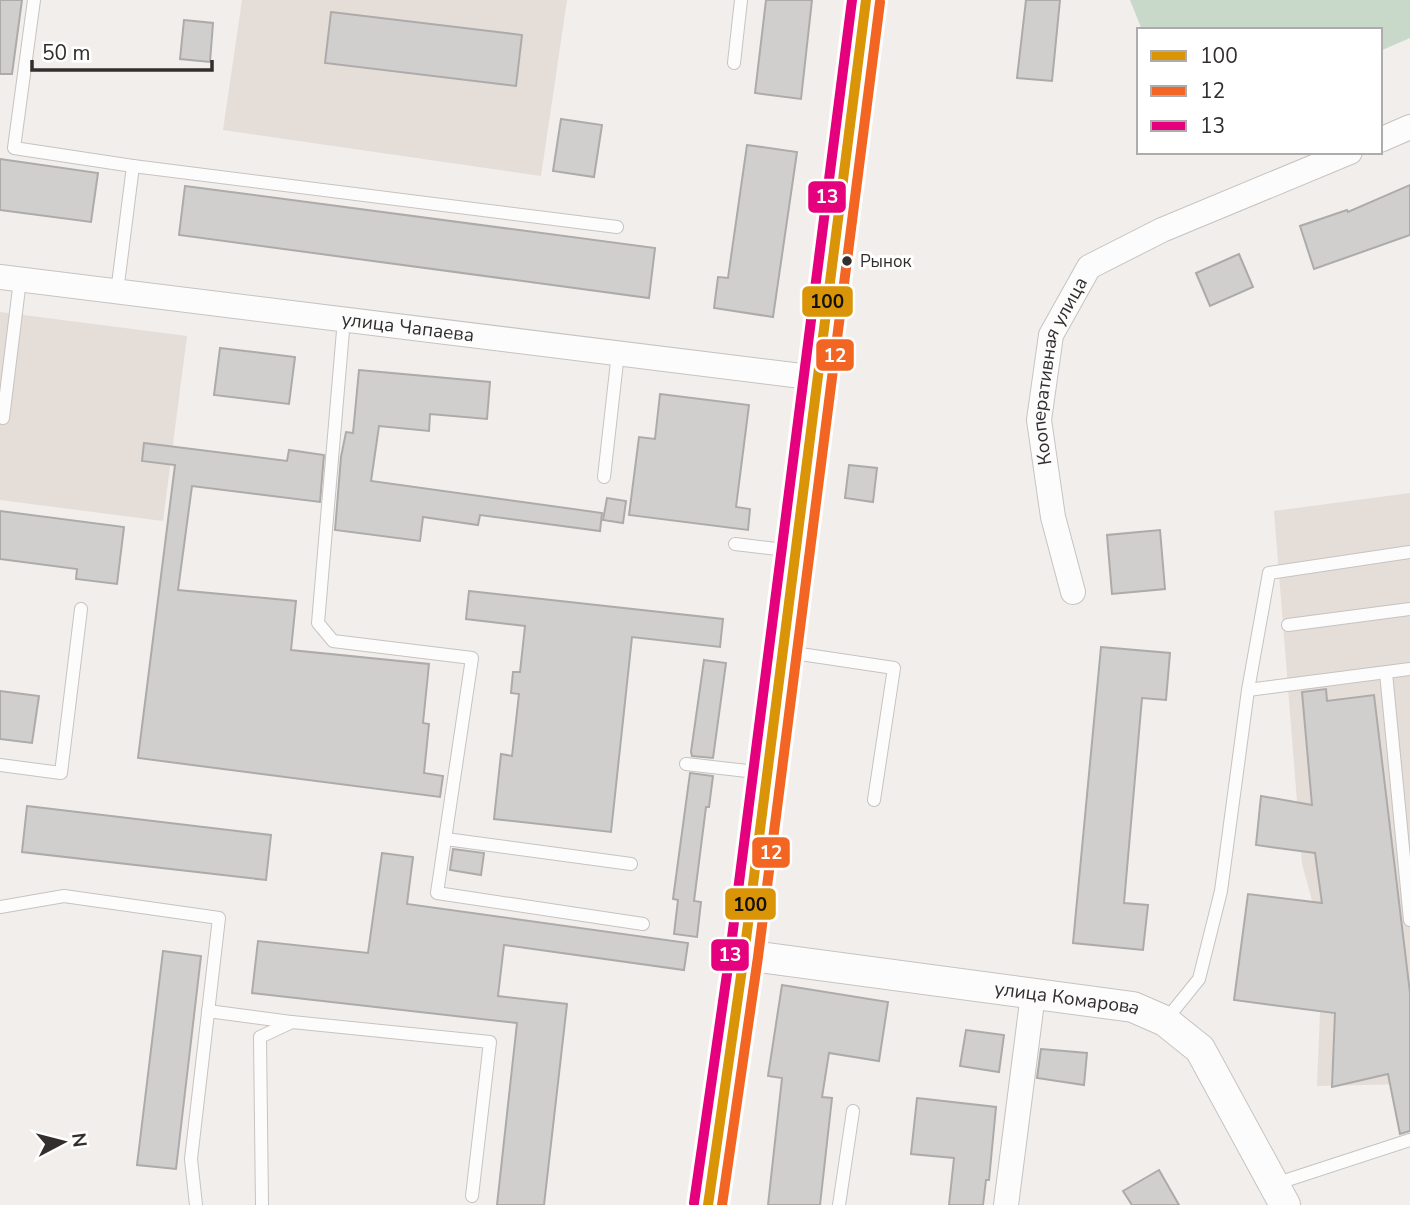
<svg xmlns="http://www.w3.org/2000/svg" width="1410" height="1205" font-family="'Nunito Sans',sans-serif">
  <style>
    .built { fill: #e5ddd8 }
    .green { fill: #c9d9c9 }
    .building { fill: #d1cfce; stroke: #adabaa; stroke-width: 2 }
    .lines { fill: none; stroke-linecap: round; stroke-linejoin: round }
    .service-casing { stroke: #c6c3c1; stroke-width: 14 }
    .minor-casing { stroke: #c6c3c1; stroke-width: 26 }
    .tertiary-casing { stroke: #c6c3c1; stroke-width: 32 }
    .secondary-casing { stroke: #c6c3c1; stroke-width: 37 }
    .service { stroke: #fdfcfc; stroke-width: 12 }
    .minor { stroke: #fdfcfc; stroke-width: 24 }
    .tertiary { stroke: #fdfcfc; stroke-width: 30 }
    .secondary { stroke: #f6f2f3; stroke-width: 35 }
    .bus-1-casing { stroke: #fff; stroke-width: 16 }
    .bus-2-casing { stroke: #fff; stroke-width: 16 }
    .bus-3-casing { stroke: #fff; stroke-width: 16 }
    .bus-1 { stroke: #d99407; stroke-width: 10 }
    .bus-2 { stroke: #f26522; stroke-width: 10 }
    .bus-3 { stroke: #e5007d; stroke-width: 10 }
    .bus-dot { fill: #312e2d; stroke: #fff; stroke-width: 2.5 }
    .labels { text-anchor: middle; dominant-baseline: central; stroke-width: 6; stroke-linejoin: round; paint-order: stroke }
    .bus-label { font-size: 17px; fill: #312e2d; stroke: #fff; text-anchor: start }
    .street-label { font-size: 19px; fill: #312e2d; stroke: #fff }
    .line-badge { stroke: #fff; stroke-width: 2.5 }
    .badge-label { font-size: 19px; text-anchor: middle; font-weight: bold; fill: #fff }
    .pale-badge-label { font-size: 19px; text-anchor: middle; font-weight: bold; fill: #111 }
  </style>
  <rect width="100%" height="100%" fill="#f1eeeb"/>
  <!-- built -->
  <g class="built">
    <path d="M242,0H567L541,176L223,130Z"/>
    <path d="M0,312L187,336L163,521L0,500Z"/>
    <path d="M1410,493V1084L1317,1086L1323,940L1302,864L1274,511Z"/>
  </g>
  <!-- green -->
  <path class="green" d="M1130,0H1410V38L1380,51V30H1142Z"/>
  <!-- building -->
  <g class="building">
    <path d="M0,0H22L12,74H0Z"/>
    <path d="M766,0H812L801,99L755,93Z"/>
    <path d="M1026,0H1060L1052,81L1017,78Z"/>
    <path d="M331,12L522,35L516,86L325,63Z"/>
    <path d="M184,20L213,23L210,62L180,59Z"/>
    <path d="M561,119L602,125L594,177L553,171Z"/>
    <path d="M747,145L797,152L773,317L714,308L718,277L728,278Z"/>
    <path d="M0,159L98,173L91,222L0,210Z"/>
    <path d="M1410,185V235L1314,269L1300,226L1347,210L1348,212Z"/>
    <path d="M185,186L655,248L649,298L179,235Z"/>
    <path d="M1239,254L1253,287L1210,306L1196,273Z"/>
    <path d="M220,348L295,357L289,404L214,395Z"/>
    <path d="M359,370L490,382L487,419L430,414L429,431L379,426L371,481L602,513L600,531L480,515L478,525L423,517L420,541L335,530L341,457L346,432L353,433Z"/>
    <path d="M660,394L749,405L736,507L750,509L748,530L629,515L639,437L655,439Z"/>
    <path d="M144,443L287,461L289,450L324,455L320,502L192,486L178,590L296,601L291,650L429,664L423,723L429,724L424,773L443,776L440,797L138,758L175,465L142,461Z"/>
    <path d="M849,465L877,468L873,502L845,498Z"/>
    <path d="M607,498L626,501L623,523L603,520Z"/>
    <path d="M0,511L124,527L117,584L76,579L77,569L0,559Z"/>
    <path d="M1160,530L1165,589L1112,594L1107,535Z"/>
    <path d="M469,591L723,619L720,647L632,637L611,832L494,819L501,754L512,756L519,694L511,693L513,672H520L525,626L466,619Z"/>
    <path d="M1101,647L1170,653L1166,700L1142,698L1124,903L1148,905L1143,950L1073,943Z"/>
    <path d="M704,660L726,663L713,758L692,756L691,752Z"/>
    <path d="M1326,689L1327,701L1374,695L1410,993V1131L1400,1134L1388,1074L1332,1087L1335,1013L1234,1000L1248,894L1322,903L1315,853L1256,845L1261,796L1312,805L1302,692Z"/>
    <path d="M0,691L39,696L32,743L0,739Z"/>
    <path d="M690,773L713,776L709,807H706L694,901L701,902L697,937L674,934L678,900L673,899Z"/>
    <path d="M27,806L271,835L266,880L22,852Z"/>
    <path d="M453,849L484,853L481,875L450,870Z"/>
    <path d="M382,853L413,857L407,904L688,943L684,970L504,945L498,996L567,1004L544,1205H497L517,1023L252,993L258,941L368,953Z"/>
    <path d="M163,951L201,956L176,1169L137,1165Z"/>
    <path d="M782,985L888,1002L879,1061L829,1053L822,1097L832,1098L820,1205H768L782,1078L768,1076Z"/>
    <path d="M966,1030L1004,1035L999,1072L960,1066Z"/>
    <path d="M1041,1049L1087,1053L1084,1085L1037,1078Z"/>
    <path d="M917,1098L996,1107L989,1180H986L983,1205H949L954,1158L911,1154Z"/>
    <path d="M1159,1170L1179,1205H1132L1123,1191Z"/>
  </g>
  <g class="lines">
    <defs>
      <g id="service">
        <path d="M34,0L14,148L133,166L117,292"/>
        <path d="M734,63L741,0"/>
        <path d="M133,166L617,227"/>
        <path d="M344,319L318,623L333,641L472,658L437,893L643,924"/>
        <path d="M3,418L20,280"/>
        <path d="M604,477L618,353"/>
        <path d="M735,544L794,551"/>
        <path d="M1288,625L1410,609"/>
        <path d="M787,652L894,668L874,800"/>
        <path d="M1386,673L1410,920"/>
        <path d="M1248,690L1410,669"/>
        <path d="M686,764L765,773"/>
        <path d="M0,765L61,773L81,609"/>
        <path d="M446,839L631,864"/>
        <path d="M0,907L64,896L219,918L191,1159L196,1205"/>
        <path d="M208,1011L291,1022"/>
        <path d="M1165,1021L1199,979L1221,891L1248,690L1269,573L1410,552"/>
        <path d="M1275,1184L1410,1140"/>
        <path d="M262,1205L260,1037L292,1022L490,1042L472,1196"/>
        <path d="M839,1205L853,1111"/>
      </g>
      <g id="minor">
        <path d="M1380,140L1410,127"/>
        <path id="s1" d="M0,277L818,378"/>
        <path id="s2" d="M1073,592L1053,517L1039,420L1051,335L1089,267L1162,230L1350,152"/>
        <path d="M1006,1205L1033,994"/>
      </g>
      <g id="tertiary">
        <path id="s3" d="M744,955L1133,1007L1165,1021L1200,1049L1285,1205"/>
      </g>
      <path id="secondary" d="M708,1205L744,955L866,0"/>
    </defs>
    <!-- service casing -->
    <use href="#service" class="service-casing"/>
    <!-- minor casing -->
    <use href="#minor" class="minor-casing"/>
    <!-- tertiary casing -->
    <use href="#tertiary" class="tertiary-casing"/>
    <!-- secondary casing -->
    <use href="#secondary" class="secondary-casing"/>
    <!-- service -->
    <use href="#service" class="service"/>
    <!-- minor -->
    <use href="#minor" class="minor"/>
    <!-- tertiary -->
    <use href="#tertiary" class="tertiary"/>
    <!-- secondary -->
    <use href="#secondary" class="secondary"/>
    <defs>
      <path id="bus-1" d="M708,1205L744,955L866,0"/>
      <path id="bus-2" d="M722,1205L758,957L880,2"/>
      <path id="bus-3" d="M694,1203L730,953L852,0"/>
    </defs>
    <!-- bus-1 casing -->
    <use href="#bus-1" class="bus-1-casing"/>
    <!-- bus-2 casing -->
    <use href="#bus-2" class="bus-2-casing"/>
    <!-- bus-3 casing -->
    <use href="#bus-3" class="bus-3-casing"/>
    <!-- bus-1 -->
    <use href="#bus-1" class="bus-1"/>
    <!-- bus-2 -->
    <use href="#bus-2" class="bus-2"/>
    <!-- bus-3 -->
    <use href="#bus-3" class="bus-3"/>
  </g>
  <!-- markers -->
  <circle class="bus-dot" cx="847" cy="261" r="6"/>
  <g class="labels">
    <!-- bus labels -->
    <g class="bus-label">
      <text x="860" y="261">Рынок</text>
    </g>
    <!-- street labels -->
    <g class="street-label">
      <text stroke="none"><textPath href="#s1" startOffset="411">улица Чапаева</textPath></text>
      <text stroke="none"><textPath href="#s2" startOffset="228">Кооперативная улица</textPath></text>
      <text stroke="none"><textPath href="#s3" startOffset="326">улица Комарова</textPath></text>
    </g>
  </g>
  <g class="line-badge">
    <rect x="807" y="180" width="40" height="34" rx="7" fill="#e5007d"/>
    <rect x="801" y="285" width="53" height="33" rx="7" fill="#d99407"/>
    <rect x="815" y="338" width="40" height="34" rx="7" fill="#f26522"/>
    <rect x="751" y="836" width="40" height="33" rx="7" fill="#f26522"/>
    <rect x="724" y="887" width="53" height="34" rx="7" fill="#d99407"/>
    <rect x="710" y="938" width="40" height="34" rx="7" fill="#e5007d"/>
  </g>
  <g class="badge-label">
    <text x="827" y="203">13</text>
    <text x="835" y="362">12</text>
    <text x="771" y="859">12</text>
    <text x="730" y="961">13</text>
  </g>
  <g class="pale-badge-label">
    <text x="827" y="308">100</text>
    <text x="750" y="911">100</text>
  </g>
  <!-- legend -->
  <rect x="1137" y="28" width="245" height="126" fill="#ffffff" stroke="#adabab" stroke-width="2"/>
  <rect x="1151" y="51" width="35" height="10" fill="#d99407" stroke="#adabab" stroke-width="2"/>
  <text x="1200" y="63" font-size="21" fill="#312e2d">100</text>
  <rect x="1151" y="86" width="35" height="10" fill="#f26522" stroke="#adabab" stroke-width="2"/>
  <text x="1200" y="98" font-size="21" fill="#312e2d">12</text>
  <rect x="1151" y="121" width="35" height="10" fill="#e5007d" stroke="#adabab" stroke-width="2"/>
  <text x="1200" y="133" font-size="21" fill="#312e2d">13</text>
  <!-- north arrow -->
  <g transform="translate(63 1142) rotate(83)" stroke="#ffffff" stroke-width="5" paint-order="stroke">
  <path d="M0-5L12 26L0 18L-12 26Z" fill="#312e2d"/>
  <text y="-10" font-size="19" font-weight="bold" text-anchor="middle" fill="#312e2d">N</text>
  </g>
  <!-- scale -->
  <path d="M32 60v10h180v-10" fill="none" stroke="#312e2d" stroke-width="3.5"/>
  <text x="42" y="60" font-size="21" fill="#312e2d" stroke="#ffffff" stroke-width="5" paint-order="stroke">50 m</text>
</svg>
